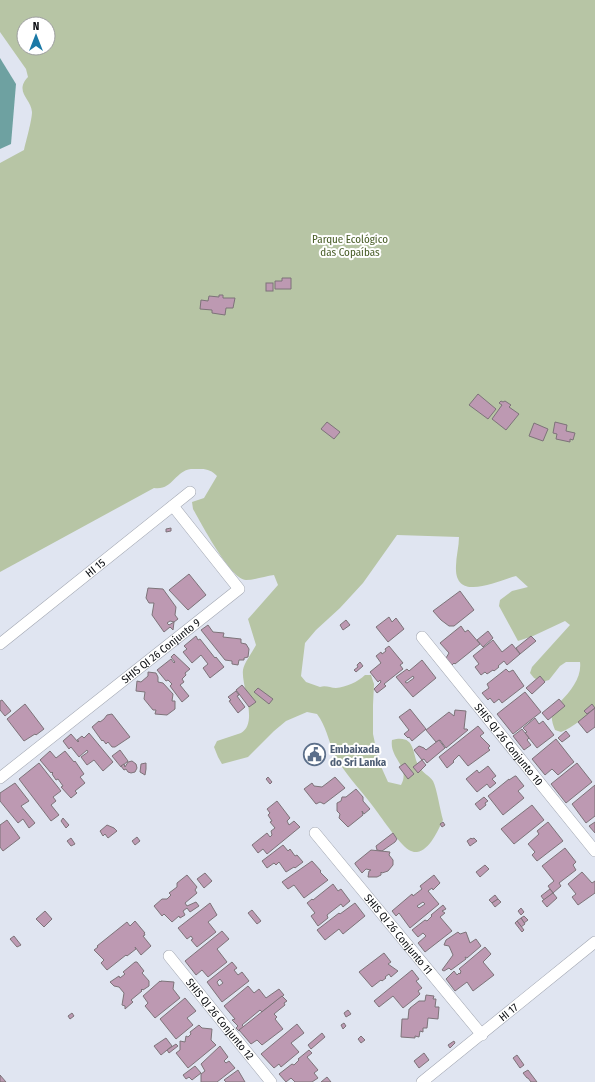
<svg xmlns="http://www.w3.org/2000/svg" width="595" height="1082" font-family="'Fira Sans Condensed',sans-serif">
  <style>
    .green { fill: #b7c5a5; fill-rule: evenodd }
    .water { fill: #6ea1a1 }
    .building { fill: #bd99b2; stroke: #7d7379; fill-rule: evenodd }
    .lines { fill: none; stroke-linecap: round; stroke-linejoin: round }
    .minor-casing { stroke: #a1a6b1; stroke-width: 12 }
    .minor { stroke: #fff; stroke-width: 11 }
    .labels { text-anchor: middle; dominant-baseline: central; stroke-width: 4; stroke-linejoin: round; paint-order: stroke }
    .park-label { font-size: 11px; fill: #485d27; stroke: #fff }
    .street-label { font-size: 11px; fill: #0c0e12; stroke: #fff }
    .service-label { font-size: 11px; font-weight: bold; fill: #4e5e75; stroke: #fff; text-anchor: start }
  </style>
  <rect width="100%" height="100%" fill="#e0e5f1"/>
  <!-- green -->
  <path class="green" d="M0,0H595V712C583,717 574,727 561,732L555,730C553,725 551,719 552,714C554,708 557,705 561,701C571,691 582,677 580,662H566L560,666L549,680L542,682L534,678L530,673L532,667L570,625L565,621L533,636L518,641L499,606L500,600L512,591L528,587L516,576C497,581 454,603 456,566C456,556 459,547 459,537L397,535L363,583L340,608L316,630L305,643L301,676L306,682L320,687C326,685 330,688 336,688C346,687 358,682 365,675H371L374,684L373,705V734L379,762L388,782L401,785C411,767 389,758 392,740C415,734 412,752 418,765C422,773 430,776 433,781C437,789 440,810 443,820C438,830 430,850 417,852C415,852 413,852 411,851C401,847 382,818 375,809C362,791 344,774 334,753C328,739 326,726 317,714L307,712L286,721L274,731L248,757L222,764L218,757L214,747L217,741C225,738 233,736 241,733C259,723 241,686 243,670C244,663 252,653 256,645L248,619L278,585L274,575C265,576 255,580 246,580C231,580 201,523 193,509L192,502L204,498L217,476C212,471 208,469 201,469C198,469 194,469 191,469C175,471 172,491 154,488L0,572V163L24,150C26,141 32,120 32,112C31,98 14,92 28,77L26,69L0,32ZM24,24H48V48H24Z"/>
  <!-- water -->
  <path class="water" d="M0,58L16,84L11,144L0,149Z"/>
  <!-- building -->
  <g class="building">
    <path d="M282,278H291V289H275V281H282Z"/>
    <rect x="266" y="283" width="7" height="8"/>
    <path d="M219,295H223V298H235L233,308H226L225,315L212,313V310L200,309L201,300L208,301L209,296L219,297Z"/>
    <path d="M478,394L496,409L488,419L469,405Z"/>
    <path d="M501,401L503,402L505,401L511,405L509,407L519,414L506,430L492,419L502,405L499,403Z"/>
    <path d="M327,422L340,432L334,439L321,429Z"/>
    <path d="M555,422L567,425L566,431L575,433L573,440L570,439V442L556,439L557,434L553,433Z"/>
    <path d="M534,423L548,429L543,441L529,436Z"/>
    <path d="M171,528V531L166,532V529Z"/>
    <path d="M189,574L206,595L188,610L169,590Z"/>
    <path d="M148,588L163,589L176,607L175,615L178,619L174,622L170,621L167,623L169,625L174,622L173,630L170,627L164,632L152,615L154,603H149L146,598Z"/>
    <path d="M460,591L474,610L454,626H449L441,620L433,611Z"/>
    <path d="M389,617L392,622L396,618L404,629L388,642L376,627Z"/>
    <path d="M346,620L350,625L343,630L340,625Z"/>
    <path d="M208,625L213,632L224,633L223,637L241,639V643L246,644L249,649L248,657L244,658V660H239L238,665L232,664V661L225,660L201,630Z"/>
    <path d="M461,626L465,632L468,630L480,644L455,664L454,663L452,665L446,658L449,653L440,643Z"/>
    <path d="M488,631L493,638L483,647L477,640Z"/>
    <path d="M196,636L198,640L200,639L215,658L216,657L224,667L210,678L203,668L208,664L201,655L192,663L183,652L187,649L184,646Z"/>
    <path d="M531,636L536,641L520,654L516,648Z"/>
    <path d="M493,640L502,652L512,644L520,654L507,665L504,661L498,666L499,667L494,671L493,670L487,674L485,672L481,675L475,667L479,664L473,656Z"/>
    <path d="M389,646L403,663L400,665L403,669L384,684L386,686L377,693L374,689L381,682L380,680L378,682L370,672L381,663L376,656L381,652L382,654L386,651L385,649Z"/>
    <path d="M174,654L190,669L185,673L186,675L182,679L184,682L180,685L189,696L182,702L170,686L172,684L168,680L166,681L157,670L171,659L174,663L175,662L171,657Z"/>
    <path d="M422,660L436,678L413,697L396,677L407,669L409,671ZM413,676L414,678L407,683L405,682Z"/>
    <path d="M360,662L363,666L356,672L354,670L358,667L357,665Z"/>
    <path d="M506,669L509,672L513,670L524,686L502,703L499,699L494,703L490,698L488,700L482,693L489,688L487,684Z"/>
    <path d="M148,672L156,673L158,677V682L163,683L173,694L172,701H175V709L167,715L155,714L156,710H153L144,699L145,692L136,691L137,681L141,682L148,676Z"/>
    <path d="M540,676L545,682L532,694L526,688Z"/>
    <path d="M242,685L256,702L249,707L236,690Z"/>
    <path d="M258,688L273,699L269,704L254,692Z"/>
    <path d="M236,691L239,695L237,696L245,707L238,713L229,701L231,700L228,697Z"/>
    <path d="M525,692L541,712L513,734L497,714Z"/>
    <path d="M559,699L565,706L548,720L542,713Z"/>
    <path d="M2,700L11,711L5,716L0,710V701Z"/>
    <path d="M25,704L44,729L36,735L35,734L24,741L7,719Z"/>
    <path d="M592,704L595,708L587,714L584,711Z"/>
    <path d="M595,708V727L587,733L578,722Z"/>
    <path d="M410,709L426,729L412,741L409,737L408,738L404,734L409,730L399,717Z"/>
    <path d="M455,710L466,711L464,729H467L468,730L446,748L440,740L436,742L426,730L449,712L454,716Z"/>
    <path d="M112,714L130,737L115,747H112L108,742L106,744L103,740L102,741L92,727L99,721L100,722L104,719L107,715Z"/>
    <path d="M535,718L539,724L543,721L554,735L537,748L525,733L527,732L523,728Z"/>
    <path d="M478,726L484,733L480,736L490,746L488,748L490,750L468,766L459,755L453,761L454,762L447,768L439,757Z"/>
    <path d="M522,729L529,738L527,740L531,745L524,750L513,736Z"/>
    <path d="M566,731L570,736L562,742L558,738Z"/>
    <path d="M89,733L113,762L103,771L94,760L87,765L81,757L88,752L87,750L79,757L71,747L69,749L63,741L71,734L78,742L79,741L77,740L82,736L84,738Z"/>
    <path d="M556,739L574,762L558,775L552,769L545,775L532,759Z"/>
    <path d="M439,740L445,748L427,763L424,759L422,760L414,750L419,746L424,748L426,750Z"/>
    <path d="M120,750L128,761L121,767L112,756Z"/>
    <path d="M50,751L56,758L65,751L74,762L75,761L84,774L80,777L85,783L75,791L77,793L71,798L61,787L63,786L58,779L56,780L52,774L53,773L52,772L51,773L40,760Z"/>
    <path d="M422,760L426,765L418,773L413,767Z"/>
    <path d="M132,761L136,764L137,768L135,772L131,773L128,772L126,769L124,770L121,766L124,764L125,767L128,762Z"/>
    <path d="M39,763L61,791L53,797L56,801L51,805L59,815L51,821L19,779Z"/>
    <path d="M146,763V769L145,775L140,772L141,764Z"/>
    <path d="M405,763L414,774L408,779L399,767Z"/>
    <path d="M577,763L592,782L566,803L551,784Z"/>
    <path d="M488,766L496,776L492,779L496,783L490,788L487,784L477,792L466,779L477,770L479,773Z"/>
    <path d="M515,776H516L524,786L518,791L524,798L503,815L488,796L509,779V780Z"/>
    <path d="M268,777L272,782L270,784L266,779Z"/>
    <path d="M335,777L345,788L324,804L320,802L316,804L304,789L312,783L314,786L322,787Z"/>
    <path d="M15,783L29,801L21,806L35,823L29,828L23,819L18,823L0,801V793Z"/>
    <path d="M595,785V816L586,823L572,804Z"/>
    <path d="M356,789L363,797V801L370,809L364,814L362,811L363,815L348,827L339,818L340,814L337,811V803L341,801L342,797H346Z"/>
    <path d="M484,797L488,801L485,803L486,805L480,810L475,804Z"/>
    <path d="M277,801L290,818L287,821L289,825L294,821L300,827L267,854L263,849L258,853L252,845L267,833L270,837L272,835L271,831L275,828L270,822L272,821L268,815L270,813L267,809Z"/>
    <path d="M532,805L544,820L514,844L501,829Z"/>
    <path d="M63,818L69,825L66,828L61,821Z"/>
    <path d="M7,820L20,838L3,851L0,847V825Z"/>
    <path d="M443,822L445,825L442,827L440,824Z"/>
    <path d="M548,822L563,841L537,861L532,855L535,852L528,844L539,834L537,831Z"/>
    <path d="M595,822V833L589,826Z"/>
    <path d="M107,825L114,828L117,831L108,838L105,834L103,836L100,831Z"/>
    <path d="M393,833L397,839L395,842L382,851L377,850L376,846Z"/>
    <path d="M137,837L140,841L135,845L132,841Z"/>
    <path d="M71,838L75,844L71,846L67,841Z"/>
    <path d="M471,838L472,839L474,838L477,841L470,846L467,841Z"/>
    <path d="M283,845L288,851L290,849L295,856L297,855L303,862L295,868L294,867L286,872L279,862L276,865L274,863L267,868L262,861Z"/>
    <path d="M565,848L576,862L573,865L576,870L559,883L561,886L553,893L548,886L554,881L542,866Z"/>
    <path d="M371,850L390,852L389,855L393,860V865L388,871L382,873L381,872V875L377,877H368L369,871L371,870L366,869L362,873L355,864V863Z"/>
    <path d="M312,861L321,871L320,872L328,880L304,898L294,885L288,889L282,882Z"/>
    <path d="M485,865L489,869L480,877L476,872Z"/>
    <path d="M582,872L592,883L595,881V893L578,905L572,897L576,894L568,884Z"/>
    <path d="M205,873L212,881L204,888L197,879Z"/>
    <path d="M187,875L197,887L195,890L197,893L185,903L187,906L196,902L199,906L190,912L187,908L183,911L185,915L180,918L179,916L172,922L164,914L162,916L154,906L162,899H167L171,895L169,893L177,887V883Z"/>
    <path d="M434,875L440,883L433,890L432,888L428,891L439,904L410,928L399,913L396,916L392,911L412,894L413,896L422,889L420,886ZM423,902L425,904L419,908L417,906Z"/>
    <path d="M333,884L338,891L341,889L350,901L343,907L341,904L327,915L328,918L318,926L311,916L315,913L307,903L312,899L313,900Z"/>
    <path d="M550,889L553,893L544,900L541,896Z"/>
    <path d="M553,893L557,898L547,907L542,901Z"/>
    <path d="M495,895L498,899L492,903L489,900Z"/>
    <path d="M498,899L501,902L495,907L492,903Z"/>
    <path d="M210,903L217,915L208,922L216,932L197,947L191,940L193,939L191,936L187,939L178,928Z"/>
    <path d="M355,903L365,916L343,934L339,929L325,940L317,930L339,913L340,914Z"/>
    <path d="M443,905L446,909L442,911L445,913L440,917L452,931L425,952L418,943L426,936L423,933L418,937L412,930L425,920L427,921L432,916L431,915Z"/>
    <path d="M521,908L524,912L521,915L518,911Z"/>
    <path d="M252,910L261,921L257,924L248,913Z"/>
    <path d="M45,911L52,919L44,927L36,919Z"/>
    <path d="M524,916L528,920L524,923L521,918Z"/>
    <path d="M521,918L525,924L521,927L517,921Z"/>
    <path d="M135,921L145,933H144L145,935L143,936L151,946L141,955L135,947L136,949L127,956L126,955L107,970L101,963L104,960L94,950L98,947L97,946L127,922L130,926Z"/>
    <path d="M517,921L524,930L522,932L515,923Z"/>
    <path d="M222,931L229,939L217,949L227,962L208,977L202,970L196,975L185,961Z"/>
    <path d="M458,932L460,934L466,932L470,943L476,939L481,946L467,958L465,957L466,959L451,970L449,968L444,971L442,970L453,955L449,946L444,945L446,940Z"/>
    <path d="M14,936L21,945L17,947L10,939Z"/>
    <path d="M485,947L491,954L483,962L494,975L473,991L467,982L455,991L446,979L454,971L457,975L459,973L460,974L461,971L459,969Z"/>
    <path d="M384,953L391,962L388,964L398,971L391,977L389,974L385,977L386,978L382,981L381,980L372,987L359,972Z"/>
    <path d="M135,962H137L144,971L142,973L149,981V986L143,990L142,989L141,990L142,991L131,1000L133,1002L125,1009V1006L122,1005L124,993L119,987L114,986L110,982L119,976L120,978L125,974L123,972Z"/>
    <path d="M232,962L237,968L234,970L238,975L242,972L249,981L222,1002L207,982ZM220,979L223,983L219,986L217,982Z"/>
    <path d="M412,970L419,979L416,981L422,988L418,991L420,994L418,996L403,1008L393,996L379,1007L374,1001Z"/>
    <path d="M160,981L161,982V981L174,982L173,989L180,998L155,1018L145,1006L148,1003L143,996Z"/>
    <path d="M248,986L254,993L259,989L266,998L279,989L284,995L262,1012L260,1010L242,1025L244,1027L239,1031L236,1028L238,1026L232,1020L235,1019L224,1006Z"/>
    <path d="M426,995L434,996L433,999H436L435,1007H439L438,1019L428,1018L427,1028H423V1032L420,1031L419,1037L415,1036V1038L401,1037L402,1019H408L409,1009H410V1008L419,1001H425Z"/>
    <path d="M282,996L287,1001L284,1003L285,1005L274,1014L277,1017L275,1019L283,1029L262,1045L257,1040L251,1044L239,1030Z"/>
    <path d="M185,998L196,1011L187,1018L193,1025L176,1039L160,1019Z"/>
    <path d="M348,1010L351,1014L346,1017L344,1013Z"/>
    <path d="M72,1013L74,1016L70,1019L68,1016Z"/>
    <path d="M344,1023L346,1026L343,1029L341,1025Z"/>
    <path d="M297,1024L304,1033L291,1043L299,1052L281,1067L279,1064L274,1068L261,1054Z"/>
    <path d="M199,1025L202,1028L212,1029L211,1040L216,1045L188,1068L176,1053L180,1050V1041L185,1042L186,1036L188,1037L191,1034L190,1032Z"/>
    <path d="M322,1033L325,1037L311,1049L308,1045Z"/>
    <path d="M361,1036L365,1040L361,1043L358,1039Z"/>
    <path d="M166,1038L172,1046L161,1055L154,1046Z"/>
    <path d="M454,1041L455,1043L450,1048L448,1045Z"/>
    <path d="M176,1044L178,1046L169,1053L167,1050Z"/>
    <path d="M220,1046L228,1057L224,1061L226,1063L229,1061L235,1068L217,1082H201V1074L205,1071L201,1064Z"/>
    <path d="M309,1050L312,1053L307,1057L318,1070L314,1073L318,1078L312,1082H295L291,1078L286,1082L279,1074L292,1064L294,1065L299,1060L298,1059Z"/>
    <path d="M424,1053L429,1060L419,1068L414,1061Z"/>
    <path d="M517,1055L524,1065L520,1068L513,1058Z"/>
    <path d="M195,1066L201,1073L192,1080L189,1077L186,1079L183,1075Z"/>
    <path d="M238,1070L245,1082H226L224,1080Z"/>
    <path d="M528,1070L537,1082H531L528,1078H527L523,1073Z"/>
    <path d="M0,1075L6,1082H0Z"/>
    <path d="M327,1077L331,1082H321Z"/>
  </g>
  <g class="lines">
    <defs>
      <g id="minor">
        <path id="s1" d="M422,637L595,851"/>
        <path id="s2" d="M0,644L190,492"/>
        <path id="s3" d="M0,778L239,589L173,506"/>
        <path id="s4" d="M315,833L482,1035"/>
        <path id="s5" d="M169,956L271,1082"/>
        <path id="s6" d="M422,1082L595,942"/>
      </g>
    </defs>
    <!-- minor casing -->
    <use href="#minor" class="minor-casing"/>
    <!-- minor -->
    <use href="#minor" class="minor"/>
  </g>
  <!-- icons -->
  <defs>
    <symbol id="civic-ring" viewBox="-11 -11 22 22"><circle r="9.5" fill="#fff" stroke="#5c6f8a" stroke-width="1.5"/><path d="M-.6-6.5H3V-4.5H.6V-3L4-1V1h2V6H-6V1h2V-1L-.6-3ZM-1.2 2.5V6h2.4V2.5Z" fill="#5c6f8a"/></symbol>
  </defs>
  <g fill-rule="evenodd">
    <use href="#civic-ring" x="302" y="742" width="25" height="25"/>
  </g>
  <g class="labels">
    <!-- park labels -->
    <g class="park-label">
      <text x="350" y="239">Parque Ecológico<tspan x="350" dy="13">das Copaíbas</tspan></text>
    </g>
    <!-- street labels -->
    <g class="street-label">
      <text stroke="none"><textPath href="#s2" startOffset="122">HI 15</textPath></text>
      <text stroke="none"><textPath href="#s3" startOffset="205">SHIS QI 26 Conjunto 9</textPath></text>
      <text stroke="none"><textPath href="#s1" startOffset="138">SHIS QI 26 Conjunto 10</textPath></text>
      <text stroke="none"><textPath href="#s4" startOffset="131">SHIS QI 26 Conjunto 11</textPath></text>
      <text stroke="none"><textPath href="#s6" startOffset="111">HI 17</textPath></text>
      <text stroke="none"><textPath href="#s5" startOffset="81">SHIS QI 26 Conjunto 12</textPath></text>
    </g>
    <!-- service labels -->
    <g class="service-label">
      <text x="330" y="749">Embaixada<tspan x="330" dy="13">do Sri Lanka</tspan></text>
    </g>
  </g>
  <!-- north arrow -->
  <g transform="translate(36 36)"><circle r="19" fill="#ffffff" stroke="#9e9fa0"/>
  <path d="M0-3L7 15L0 10L-7 15Z" fill="#1b79a6"/>
  <text y="-6" font-size="11" font-weight="bold" text-anchor="middle" fill="#0c0e12">N</text>
  </g>
</svg>
